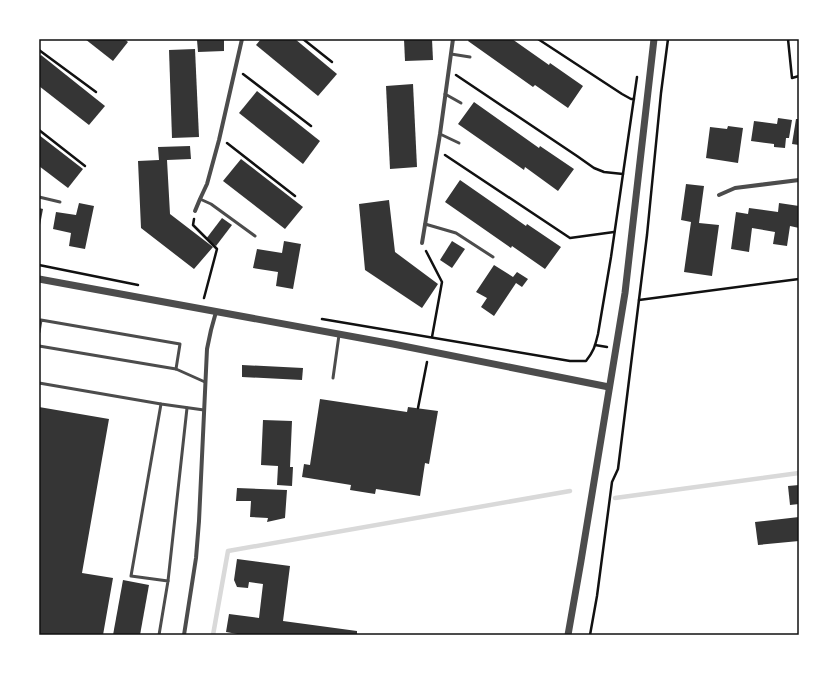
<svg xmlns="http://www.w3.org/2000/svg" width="838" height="674" font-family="'Fira Sans',sans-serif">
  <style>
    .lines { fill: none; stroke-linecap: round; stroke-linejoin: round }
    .stream { stroke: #d9d9d9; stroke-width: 4.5 }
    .building { fill: #353535 }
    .path { stroke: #111; stroke-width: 2.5 }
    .service { stroke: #4c4c4c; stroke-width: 3 }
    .minor { stroke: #4c4c4c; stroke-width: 4 }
    .tertiary { stroke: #4c4c4c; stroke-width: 7 }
    .neatline { fill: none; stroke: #111; stroke-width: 1.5 }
  </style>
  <rect width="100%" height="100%" fill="#fff"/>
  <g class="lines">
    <!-- stream -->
    <g class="stream">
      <path d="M615,498L799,473"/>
      <path d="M213,635L228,551L570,491"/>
    </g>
  </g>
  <!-- building -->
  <g class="building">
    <path d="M85,39H124L128,42L113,61Z"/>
    <path d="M261,39H295L337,74L318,96L256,45Z"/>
    <path d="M404,39H432L433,60L405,61Z"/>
    <path d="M469,39H512L549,65L550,63L583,86L568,108L535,85L533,87L468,41Z"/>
    <path d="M197,40H224V51L198,52Z"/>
    <path d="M195,49L199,137L172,138L169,50Z"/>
    <path d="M41,55L105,106L89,125L39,86V58Z"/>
    <path d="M413,84L417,167L390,169L386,86Z"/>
    <path d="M257,91L320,141L303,164L239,113Z"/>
    <path d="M474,102L539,148L540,146L574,169L558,191L525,167L524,170L458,124Z"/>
    <path d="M778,118L792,120L789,138H786L785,148L774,147V144L751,141L754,121L777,124Z"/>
    <path d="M796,119H799V145L792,144Z"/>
    <path d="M728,126L743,128L738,163L706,158L710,127L727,129Z"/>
    <path d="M39,135L83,169L68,188L39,166Z"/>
    <path d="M190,146L191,159L167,160L170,214L213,247L194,269L141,228L138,161L159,160L158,147Z"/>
    <path d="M241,159L303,207L285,229L223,181Z"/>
    <path d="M460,180L526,226L527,224L561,247L545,269L512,246L511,248L445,202Z"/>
    <path d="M686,184L704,186L699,223L719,225L712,276L684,272L691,222L681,220Z"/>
    <path d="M389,200L395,252L438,284L422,308L365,270L359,204Z"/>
    <path d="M79,203L94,206L85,249L69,246L71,233L53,229L56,212L76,215Z"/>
    <path d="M779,203L799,206V228L790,226L787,246L773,244L775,232L752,228L749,252L731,249L736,212L748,214L749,208L778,212Z"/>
    <path d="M39,208L43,209L40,225H39Z"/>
    <path d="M222,218L232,225L216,246L206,239Z"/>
    <path d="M284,241L301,244L293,289L276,286L278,272L253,268L257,249L282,253Z"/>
    <path d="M452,241L465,249L452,268L440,260Z"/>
    <path d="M494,265L513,277L517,272L528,279L522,287L516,283L494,316L481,307L487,298L476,292Z"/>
    <path d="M242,365L303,368L302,380L242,377Z"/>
    <path d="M320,399L407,412L408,407L438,411L429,464L425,463L420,496L376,489L375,494L350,490L351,485L302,477L304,464L310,465Z"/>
    <path d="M39,407L109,419L82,573L113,578L103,635H39Z"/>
    <path d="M263,420L292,421L290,467H293L292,486L277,485L278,466L261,465Z"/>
    <path d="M799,485V504L790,505L788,486Z"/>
    <path d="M237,488L287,490L285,518L267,522L268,518L250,517L251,501H236Z"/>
    <path d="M799,517V541L758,545L755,522Z"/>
    <path d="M237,559L290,566L283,621L357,631V635H243L226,632L229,614L259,618L263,584L249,582L248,588L237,587L234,580Z"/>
    <path d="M123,580L149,585L140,635H113Z"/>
  </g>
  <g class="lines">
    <!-- path -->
    <g class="path">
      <path d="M303,39L332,62"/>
      <path d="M538,39L622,94L631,99H634"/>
      <path d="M788,39L792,78L799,76"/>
      <path d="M39,50L96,92"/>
      <path d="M243,74L311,126"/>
      <path d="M456,75L577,156L594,168L604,172L623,174"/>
      <path d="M39,130L85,166"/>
      <path d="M227,143L295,196"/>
      <path d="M445,155L570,238L614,232"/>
      <path d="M194,219L193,225L217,249L204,298"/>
      <path d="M426,251L442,282L432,337"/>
      <path d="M39,265L138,285"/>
      <path d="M639,300L799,279"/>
      <path d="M322,319L570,361H586C594,351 595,346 598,334L611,257L637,77"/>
      <path d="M595,345L607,347"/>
      <path d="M418,408L427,362"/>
      <path d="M590,635L597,596L612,482L618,469L622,437L647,235L661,93L668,39"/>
    </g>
    <!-- service -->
    <g class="service">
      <path d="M451,54L470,57"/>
      <path d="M445,94L461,103"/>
      <path d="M440,134L459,143"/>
      <path d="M39,197L60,202"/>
      <path d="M200,199L211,204L255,236"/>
      <path d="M425,224L456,233L493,257"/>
      <path d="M39,332L41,320L180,344L176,369"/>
      <path d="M39,346L176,369L205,382"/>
      <path d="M333,378L339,335"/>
      <path d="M39,383L161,404L204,410"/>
      <path d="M168,581L187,408"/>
      <path d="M159,635L168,581L131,576L161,404"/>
    </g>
    <!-- minor -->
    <g class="minor">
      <path d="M719,195L735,188L799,180"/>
      <path d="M195,211L200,199L207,184L219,140L242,39"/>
      <path d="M422,243L440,134L453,39"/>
      <path d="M184,635L196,558L199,521L207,349L211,330L216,312"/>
    </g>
    <!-- tertiary -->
    <g class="tertiary">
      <path d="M39,279L393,344L609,387"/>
      <path d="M568,635L581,561L625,293L654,39"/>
    </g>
  </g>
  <!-- border -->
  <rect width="838" height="674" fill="none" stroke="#ffffff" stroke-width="80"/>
  <rect x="40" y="40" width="758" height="594" class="neatline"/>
</svg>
